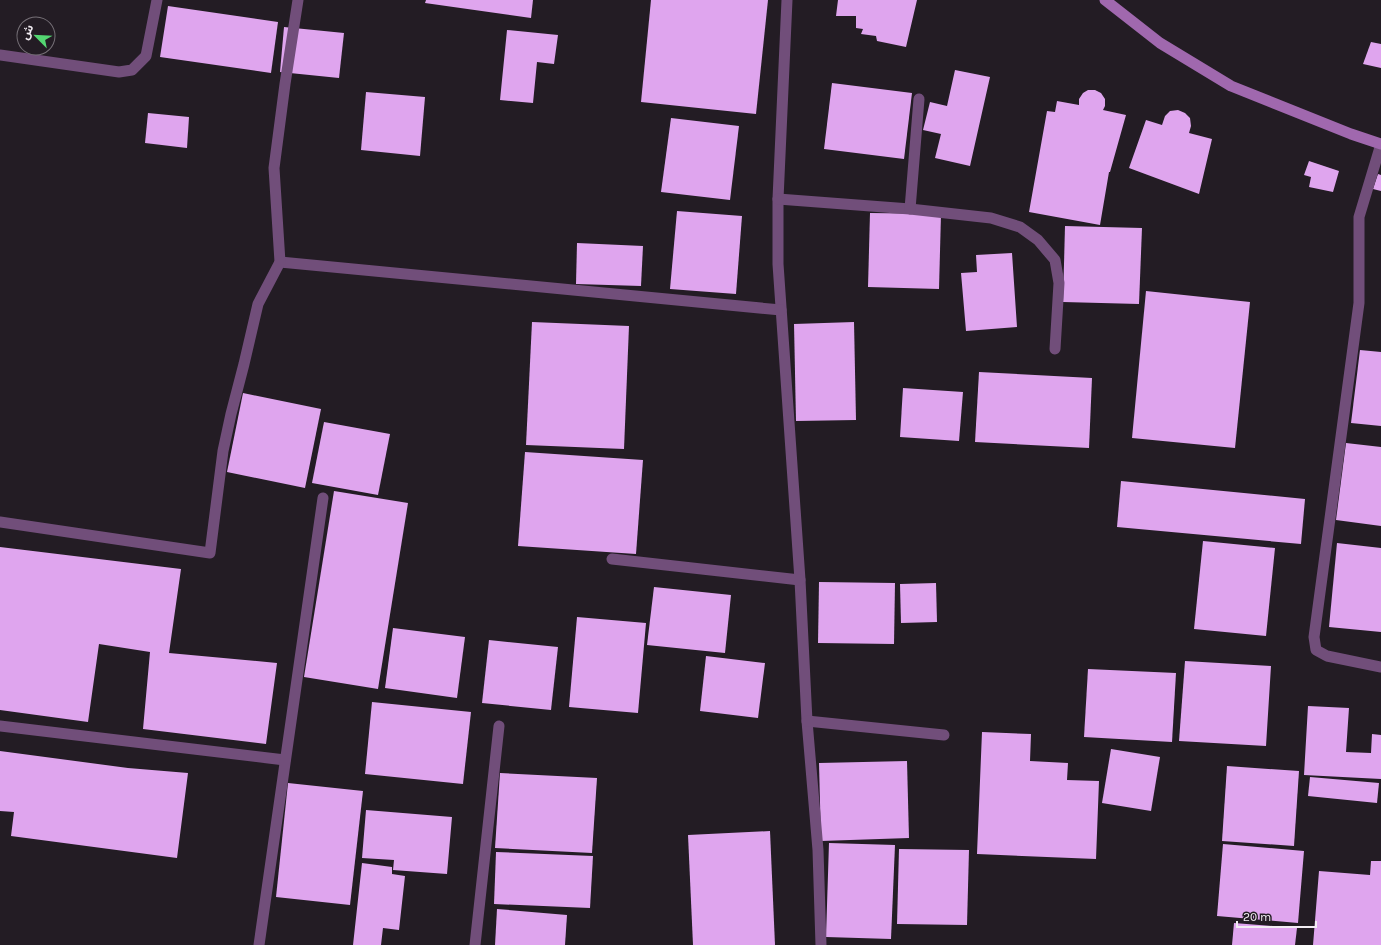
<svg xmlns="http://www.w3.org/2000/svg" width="1381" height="945" font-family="Karla,'Noto Sans Arabic',sans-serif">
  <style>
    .building { fill: #dfa5ee }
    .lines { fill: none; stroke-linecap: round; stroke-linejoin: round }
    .minor { stroke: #714e7a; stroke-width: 11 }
    .secondary { stroke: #a068ae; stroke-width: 11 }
  </style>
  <rect width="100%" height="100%" fill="#231c24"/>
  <!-- building -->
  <g class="building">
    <path d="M426,0H533L531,18L425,3Z"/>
    <path d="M651,0H768L756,114L641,102Z"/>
    <path d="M838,0H917L906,47L877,41L876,36L861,34L863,29L856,28V16H836Z"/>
    <path d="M168,6L278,22L271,73L160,57Z"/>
    <path d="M284,27L344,33L339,78L280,72Z"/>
    <path d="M507,30L558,35L554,64L537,62L533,103L500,100Z"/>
    <path d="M1371,42L1381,44V68L1363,64Z"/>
    <path d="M955,70L990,77L970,166L935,158L941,134L923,130L930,102L947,106Z"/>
    <path d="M832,83L912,93L904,159L824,149Z"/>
    <path d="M1088,90H1095L1101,93L1105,99V106L1103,110L1126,115L1110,172H1109L1100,225L1029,212L1047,111L1055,112L1057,101L1079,105V99L1083,93Z"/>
    <path d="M366,92L425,97L420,156L361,150Z"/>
    <path d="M1178,110L1185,113L1190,118L1191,126L1189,133L1212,139L1199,194L1129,168L1146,120L1162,125L1165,116L1170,111Z"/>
    <path d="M148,113L189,117L187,148L145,143Z"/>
    <path d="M671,118L739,126L730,200L661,192Z"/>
    <path d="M1309,161L1339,171L1333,192L1309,187L1311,177L1304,175Z"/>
    <path d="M1378,174L1381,175V191L1373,189Z"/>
    <path d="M677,211L742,216L736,294L670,289Z"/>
    <path d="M870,213L941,214L939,289L868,287Z"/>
    <path d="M1065,226L1142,228L1139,304L1063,302Z"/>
    <path d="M577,243L643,246L641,286L576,284Z"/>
    <path d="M1012,253L1017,327L966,331L961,273L977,272L976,255Z"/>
    <path d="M1146,291L1250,302L1235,448L1132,438Z"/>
    <path d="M532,322L629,326L624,449L526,445Z"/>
    <path d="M854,322L856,420L796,421L794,324Z"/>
    <path d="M1360,350L1381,352V426L1351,423Z"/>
    <path d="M979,372L1092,378L1089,448L975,442Z"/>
    <path d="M903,388L963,392L959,441L900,437Z"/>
    <path d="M243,393L321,409L305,488L227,472Z"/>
    <path d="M324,422L390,434L378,495L312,483Z"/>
    <path d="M1346,443L1381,447V526L1336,520Z"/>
    <path d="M525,452L643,460L636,554L518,546Z"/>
    <path d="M1121,481L1305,499L1301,544L1117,527Z"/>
    <path d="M334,491L408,503L378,689L304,677Z"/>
    <path d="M1203,541L1275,548L1266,636L1194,629Z"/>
    <path d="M1337,543L1381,548V632L1329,627Z"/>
    <path d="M0,547L181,569L169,653L277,663L266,744L143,729L150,652L99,644L88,722L0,710Z"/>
    <path d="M819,582L895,583L894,644L818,643Z"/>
    <path d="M936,583L937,622L901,623L900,584Z"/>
    <path d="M654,587L731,595L725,653L647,645Z"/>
    <path d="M577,617L646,623L638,713L569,707Z"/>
    <path d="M393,628L465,637L457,698L385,688Z"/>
    <path d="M489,640L558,647L551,710L482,703Z"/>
    <path d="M706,656L765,663L758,718L700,711Z"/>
    <path d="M1185,661L1271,666L1266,746L1179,741Z"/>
    <path d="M1088,669L1176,673L1172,742L1084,737Z"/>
    <path d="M372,702L471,712L463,784L365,774Z"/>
    <path d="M1308,706L1349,708L1346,752L1371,753L1372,734L1381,735V779L1304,775Z"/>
    <path d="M982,732L1031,734L1030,761L1068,763L1067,780L1099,781L1096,859L977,854Z"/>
    <path d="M1111,749L1160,757L1151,811L1102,803Z"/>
    <path d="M0,751L128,768L188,773L177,858L11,836L14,812L0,811Z"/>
    <path d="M907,761L909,838L821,841L819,763Z"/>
    <path d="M1227,766L1299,771L1294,846L1222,841Z"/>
    <path d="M500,773L597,778L592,853L495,848Z"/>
    <path d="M1310,777L1379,783L1377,803L1308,796Z"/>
    <path d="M288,783L363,791L350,905L276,897Z"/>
    <path d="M366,810L452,817L447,874L393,870L394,860L362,858Z"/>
    <path d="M770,831L775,945H693L688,835Z"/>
    <path d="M829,843L895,845L891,939L826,937Z"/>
    <path d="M1223,844L1304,851L1298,923L1217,916Z"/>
    <path d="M899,849L969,850L967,925L897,924Z"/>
    <path d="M496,852L593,856L590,908L494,904Z"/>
    <path d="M1371,861H1381V945H1313L1319,871L1370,875Z"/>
    <path d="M362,863L392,867V874L405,876L399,930L383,928L381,945H353Z"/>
    <path d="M497,909L567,915L565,945H495Z"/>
    <path d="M1234,923L1297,928L1295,945H1232Z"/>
  </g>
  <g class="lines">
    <!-- minor -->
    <g class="minor">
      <path d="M787,0L778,199V264L800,580L807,721L818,850L821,945"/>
      <path d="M0,55L119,72L132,70L146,56L157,0"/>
      <path d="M1381,144L1359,217V303L1314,637L1316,650L1327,656L1381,667"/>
      <path d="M778,199L910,209L991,218L1020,227L1038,240L1055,260L1059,283L1055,349"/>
      <path d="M910,209L919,99"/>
      <path d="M280,262L781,310"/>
      <path d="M0,522L210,553L223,451L231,414L244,364L258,304L280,262L274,168L285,84L298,0"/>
      <path d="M612,559L800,580"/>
      <path d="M807,721L944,735"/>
      <path d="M0,726L285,760"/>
      <path d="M259,945L323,498"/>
      <path d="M475,945L499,726"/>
    </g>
    <!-- secondary -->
    <path class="secondary" d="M1105,0L1160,43L1231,86L1351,134L1381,144"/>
  </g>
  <!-- north arrow -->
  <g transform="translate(36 36) rotate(294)"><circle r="19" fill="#231c24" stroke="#767077"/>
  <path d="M0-3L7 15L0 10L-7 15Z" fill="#54d672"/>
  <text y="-6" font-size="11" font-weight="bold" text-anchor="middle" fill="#f2edf3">ش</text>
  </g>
  <!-- scale -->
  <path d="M1237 921v6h79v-6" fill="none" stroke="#f2edf3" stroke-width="2"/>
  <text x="1243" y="921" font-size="12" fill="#f2edf3" stroke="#231c24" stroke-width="3" paint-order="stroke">20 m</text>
</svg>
